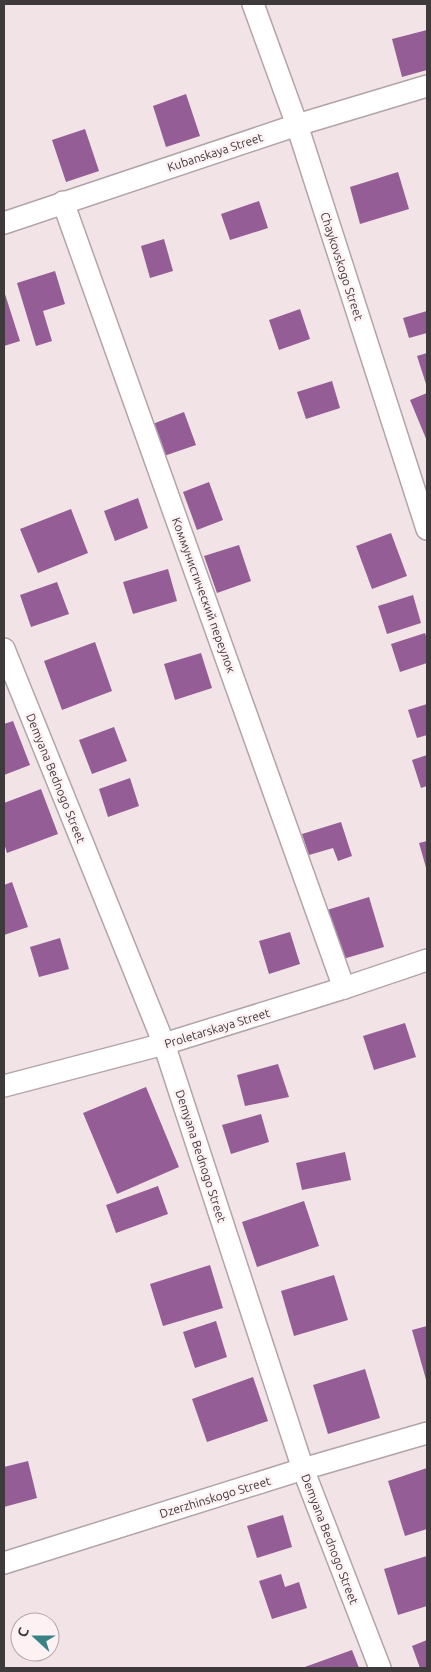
<svg xmlns="http://www.w3.org/2000/svg" width="431" height="1672" font-family="Ubuntu,sans-serif">
  <style>
    .building { fill: #945d95 }
    .lines { fill: none; stroke-linecap: round; stroke-linejoin: round }
    .minor-casing { stroke: #b2a4a8; stroke-width: 24 }
    .minor { stroke: #fff; stroke-width: 21 }
    .labels { text-anchor: middle; dominant-baseline: central; stroke-width: 5; stroke-linejoin: round; paint-order: stroke }
    .street-label { font-size: 12px; fill: #3e393a; stroke: #fdf1f4 }
  </style>
  <rect width="100%" height="100%" fill="#f2e3e7"/>
  <!-- building -->
  <g class="building">
    <path d="M427,30V70L402,77L392,39Z"/>
    <path d="M186,94L200,136L166,147L153,106Z"/>
    <path d="M85,129L99,171L66,182L52,140Z"/>
    <path d="M398,172L409,209L360,224L350,187Z"/>
    <path d="M259,201L268,228L230,240L221,214Z"/>
    <path d="M164,239L173,271L150,278L141,246Z"/>
    <path d="M55,271L65,304L43,311L52,341L36,346L17,283Z"/>
    <path d="M4,291L20,341L4,346Z"/>
    <path d="M300,309L310,339L279,350L269,320Z"/>
    <path d="M427,311V333L409,338L403,318Z"/>
    <path d="M427,353V384H426L417,356Z"/>
    <path d="M332,381L340,408L306,419L297,392Z"/>
    <path d="M427,393V441L410,400Z"/>
    <path d="M184,412L196,445L161,457L150,425Z"/>
    <path d="M209,482L223,520L197,530L183,492Z"/>
    <path d="M138,498L148,528L115,541L104,511Z"/>
    <path d="M71,509L88,553L38,573L20,529Z"/>
    <path d="M391,533L407,576L372,589L356,546Z"/>
    <path d="M239,545L251,581L217,593L204,556Z"/>
    <path d="M168,569L177,601L133,614L123,582Z"/>
    <path d="M57,582L69,614L31,627L20,595Z"/>
    <path d="M413,595L421,623L387,634L378,606Z"/>
    <path d="M425,633L427,639V663L400,672L391,644Z"/>
    <path d="M95,642L112,691L62,710L44,661Z"/>
    <path d="M201,653L212,688L175,700L164,664Z"/>
    <path d="M427,704V735L417,738L408,710Z"/>
    <path d="M13,721L30,765L4,775V724Z"/>
    <path d="M114,727L127,761L92,774L79,740Z"/>
    <path d="M427,755V786L421,788L412,760Z"/>
    <path d="M130,778L139,806L108,817L99,789Z"/>
    <path d="M41,789L58,834L7,853L4,843V803Z"/>
    <path d="M341,822L352,856L338,861L333,848L309,855L302,834Z"/>
    <path d="M427,841V871L419,843Z"/>
    <path d="M12,882L28,927L4,935V885Z"/>
    <path d="M369,897L384,947L343,959L327,910Z"/>
    <path d="M290,932L300,964L269,974L259,941Z"/>
    <path d="M60,938L69,969L39,977L30,947Z"/>
    <path d="M405,1023L416,1057L374,1070L363,1036Z"/>
    <path d="M278,1064L289,1097L245,1106L237,1075Z"/>
    <path d="M146,1087L179,1167L117,1194L83,1113Z"/>
    <path d="M261,1114L269,1142L231,1154L222,1125Z"/>
    <path d="M345,1152L351,1180L302,1190L296,1163Z"/>
    <path d="M158,1186L168,1214L116,1233L106,1205Z"/>
    <path d="M304,1201L319,1246L257,1267L242,1222Z"/>
    <path d="M210,1265L223,1308L163,1326L150,1284Z"/>
    <path d="M334,1275L348,1320L294,1336L281,1291Z"/>
    <path d="M216,1321L227,1357L195,1368L183,1332Z"/>
    <path d="M427,1326V1383L412,1330Z"/>
    <path d="M365,1369L380,1418L328,1434L313,1385Z"/>
    <path d="M253,1377L268,1421L207,1442L192,1399Z"/>
    <path d="M28,1461L37,1498L4,1507V1467Z"/>
    <path d="M427,1468V1529L405,1536L388,1481Z"/>
    <path d="M283,1515L292,1547L257,1558L247,1526Z"/>
    <path d="M427,1556V1606L398,1615L384,1569Z"/>
    <path d="M281,1574L285,1587L299,1582L307,1608L272,1619L259,1581Z"/>
    <path d="M427,1640V1668H420L412,1646Z"/>
    <path d="M352,1650L359,1668H302Z"/>
  </g>
  <g class="lines">
    <defs>
      <g id="minor">
        <path d="M253,4L297,125L427,529"/>
        <path d="M63,202L344,988"/>
        <path d="M4,223L297,125L427,86"/>
        <path d="M4,649L164,1044L303,1469L380,1668"/>
        <path d="M4,1086L164,1044L344,988L427,960"/>
        <path d="M4,1563L303,1469L427,1433"/>
      </g>
    </defs>
    <!-- minor casing -->
    <use href="#minor" class="minor-casing"/>
    <!-- minor -->
    <use href="#minor" class="minor"/>
  </g>
  <g class="labels">
    <!-- street labels -->
    <g class="street-label">
      <text transform="translate(215 152) rotate(-18)">Kubanskaya Street</text>
      <text transform="translate(342 266) rotate(72)">Chaykovskogo Street</text>
      <text transform="translate(204 595) rotate(70)">Коммунистический переулок</text>
      <text transform="translate(56 778) rotate(68)">Demyana Bednogo Street</text>
      <text transform="translate(217 1028) rotate(-17)">Proletarskaya Street</text>
      <text transform="translate(201 1156) rotate(72)">Demyana Bednogo Street</text>
      <text transform="translate(215 1497) rotate(-17)">Dzerzhinskogo Street</text>
      <text transform="translate(330 1539) rotate(69)">Demyana Bednogo Street</text>
    </g>
  </g>
  <!-- border -->
  <rect width="431" height="1672" fill="none" stroke="#3e393a" stroke-width="10"/>
  <!-- north arrow -->
  <g transform="translate(35 1637) rotate(291)"><circle r="24" fill="#fdf1f4" stroke="#b1a7aa"/>
  <path d="M0-4L9 19L0 12L-9 19Z" fill="#388185"/>
  <text y="-8" font-size="14" font-weight="bold" text-anchor="middle" fill="#3e393a">С</text>
  </g>
</svg>
